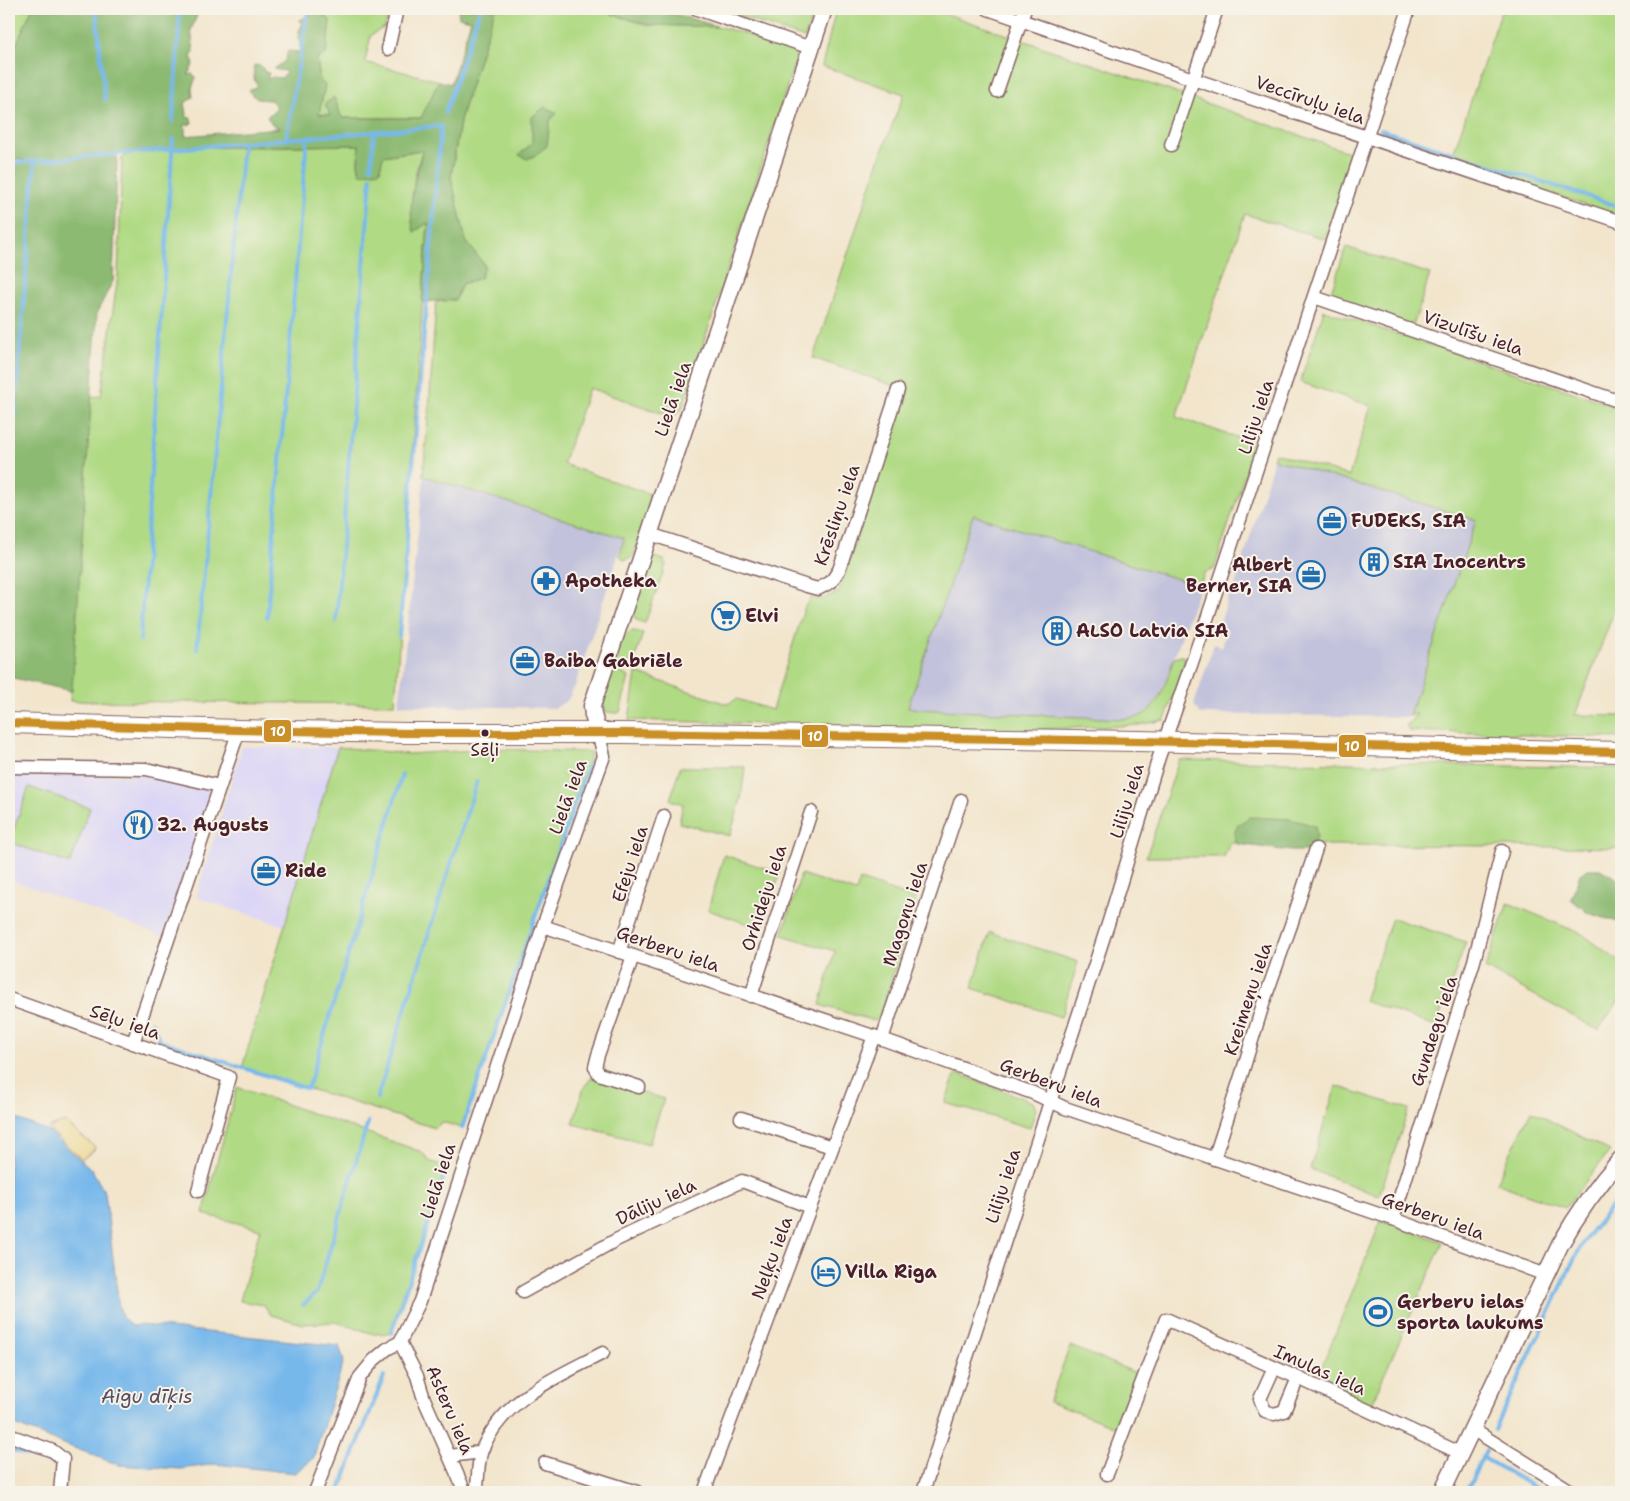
<svg xmlns="http://www.w3.org/2000/svg" width="1630" height="1501" font-family="'Shantell Sans',sans-serif">
  <style>
    .built { fill: #dcd6f6 }
    .industrial { fill: #c2c2dc }
    .green { fill: #b0da84; stroke: #7d7c58 }
    .forest { fill: #8cba72; stroke: #6b6c4e }
    .sand { fill: #eeda9e; stroke: #9c7c64 }
    .water { fill: #77b8eb; stroke: #606c8b }
    .lines { fill: none; stroke-linecap: round; stroke-linejoin: round }
    .stream { stroke: #77b8eb; stroke-width: 4 }
    .minor-casing { stroke: #856463; stroke-width: 15 }
    .tertiary-casing { stroke: #856463; stroke-width: 19 }
    .primary-casing { stroke: #856463; stroke-width: 22 }
    .minor { stroke: #fff; stroke-width: 12 }
    .tertiary { stroke: #fff; stroke-width: 16 }
    .primary { stroke: #fff; stroke-width: 20 }
    .bus-1-casing { stroke: #f7f3e8; stroke-width: 11 }
    .bus-1 { stroke: #ca8f28; stroke-width: 8 }
    .bus-dot { fill: #4a1f2b; stroke: #f7f3e8; stroke-width: 2 }
    .labels { text-anchor: middle; dominant-baseline: central; stroke-width: 4; stroke-linejoin: round; paint-order: stroke }
    .bus-label { font-size: 17px; fill: #4a1f2b; stroke: #f7f3e8 }
    .street-label { font-size: 18px; fill: #4a1f2b; stroke: #f7f3e8 }
    .poi-label { font-size: 18px; font-weight: bold; fill: #4a1f2b; stroke: #f7f3e8; text-anchor: start }
    .water-label { font-size: 19px; font-style: italic; fill: #584d65; stroke: #f7f3e8 }
    .line-badge { stroke: #f7f3e8; stroke-width: 2 }
    .badge-label { font-size: 14px; text-anchor: middle; font-weight: bold; fill: #fff }
  </style>
  <rect width="100%" height="100%" fill="#f7f3e8"/>
  <filter id="ink" filterUnits="userSpaceOnUse"><feTurbulence type="fractalNoise" baseFrequency=".02" numOctaves="2"/><feDisplacementMap in="SourceGraphic" scale="10" xChannelSelector="R" yChannelSelector="G"/><feConvolveMatrix kernelMatrix="1 2 1 2 8 2 1 2 1" color-interpolation-filters="sRGB"/></filter>
  <filter id="wash" filterUnits="userSpaceOnUse"><feTurbulence type="fractalNoise" baseFrequency=".0096" numOctaves="4" result="noise"/><feDisplacementMap in="SourceGraphic" scale="20" xChannelSelector="R" yChannelSelector="G"/><feGaussianBlur stdDeviation="1.12" result="paint"/><feColorMatrix in="noise" values="0 0 0 0 0 0 0 0 0 0 0 0 0 0 0 0 0 1.4 0 .05"/><feComposite in="paint" operator="in"/></filter>
  <g filter="url(#wash)">
    <rect width="100%" height="100%" fill="#f2e5cc"/>
    <!-- built -->
    <g class="built">
      <path d="M242,747H338L284,926L196,897Z"/>
      <path d="M9,774L143,775L214,790L163,936L9,879Z"/>
    </g>
    <!-- industrial -->
    <g class="industrial">
      <path d="M1273,459L1477,520L1409,716L1404,717L1201,714L1194,705L1214,644L1222,647L1228,630L1219,627L1228,597L1235,586L1272,466Z"/>
      <path d="M424,477L624,538L575,686L568,700L555,708L399,705Z"/>
      <path d="M973,515L1200,586L1165,682L1158,698L1151,708L1139,717L1122,719L918,709L908,708Z"/>
    </g>
    <!-- green -->
    <g class="green">
      <path d="M9,9H32L9,61Z"/>
      <path d="M325,9H375L388,12L385,27L371,35L365,62L439,81L422,118H342L319,114L325,85L320,80L317,59L326,54L330,20L321,13Z"/>
      <path d="M495,9H595L648,25L720,27L787,45L796,49L798,53L682,409L673,417L589,388L563,464L647,493L654,497L634,555L631,558L624,560L620,555L624,538L423,476L429,410L436,302L455,300L462,284L480,278L485,266L466,241L451,178L461,116Z"/>
      <path d="M717,9H815L805,38Z"/>
      <path d="M836,9H932L1354,154L1325,239L1245,214L1176,417L1248,441L1255,444L1214,569L1204,573L1200,586L973,515L908,707L918,709L1122,719C1127,718 1132,718 1137,717C1160,711 1167,677 1174,658L1181,656L1185,657L1184,664L1165,720L1138,725L1009,731L629,720L636,673L727,704L737,699L772,710L805,606L811,598L822,599L839,592L906,390L813,358L879,160L904,94L822,66Z"/>
      <path d="M1502,9H1621V217L1451,160Z"/>
      <path d="M359,145L358,163L360,174L383,156L422,150L414,180V231L428,222L395,704L70,701L91,397L101,396L118,275L122,158L130,153L173,148Z"/>
      <path d="M1346,247L1430,274L1413,326L1329,298Z"/>
      <path d="M1324,310L1621,408V593L1575,715L1621,716V738L1410,731L1406,726L1417,714L1409,716L1476,520L1273,459L1275,453L1349,476L1371,406L1300,382Z"/>
      <path d="M650,556L664,560L666,565L645,623C637,621 633,619 632,610Z"/>
      <path d="M634,631L643,633L632,668L624,664L621,673L629,677L620,712L616,713L606,712L603,702V695L621,642L629,632Z"/>
      <path d="M338,747L409,754L494,749L591,752L588,765L462,1128L442,1122L435,1128L242,1068Z"/>
      <path d="M1179,760L1621,768V848C1519,846 1416,845 1314,845C1286,845 1258,843 1230,843L1224,857H1146Z"/>
      <path d="M680,767H745L741,799L730,836L679,823L683,804L670,800Z"/>
      <path d="M29,787L90,808L70,864L9,842Z"/>
      <path d="M724,855L780,873L762,929L708,910Z"/>
      <path d="M801,874L856,892L860,880L916,899L880,1017L874,1021L820,1005L835,951L782,935Z"/>
      <path d="M1508,903L1582,934L1621,963V998L1598,1030L1485,968Z"/>
      <path d="M1392,918L1466,942L1436,1026L1364,1001Z"/>
      <path d="M990,932L1078,962L1061,1017L972,988Z"/>
      <path d="M956,1073L1033,1102L1036,1109L1030,1128L945,1103Z"/>
      <path d="M592,1077L664,1099L649,1144L573,1124L584,1087Z"/>
      <path d="M1336,1086L1409,1109L1379,1196L1310,1169Z"/>
      <path d="M237,1087L422,1152L429,1161L447,1167L391,1333L374,1334L336,1322L303,1324L271,1315L264,1305L240,1301L260,1229L203,1214Z"/>
      <path d="M1531,1111L1610,1151L1565,1208L1496,1183Z"/>
      <path d="M1381,1221L1443,1242L1370,1407L1316,1381Z"/>
      <path d="M1070,1346L1136,1373L1116,1427L1049,1402Z"/>
    </g>
    <!-- forest -->
    <g class="forest">
      <path d="M32,9H197L198,13L191,30L194,52L191,57L194,63L188,75L193,74L196,77L192,88L193,97L185,103L187,114L186,117L191,118L192,123L188,125L185,124V136L280,128L273,125L267,117L277,107L271,100C261,100 255,99 249,91L258,86L254,79V65L261,66L265,72L269,73L267,79L273,77L281,78L286,74L285,71L274,69L285,61L288,51L300,52V43L298,41L299,31L303,23L299,20L308,16L309,9H325L321,13L330,20L326,54L317,59L320,80L325,85L319,114L330,115L325,104L334,97L342,118H421L439,81L451,84L471,20L459,17L458,9H495L461,116L451,177L466,241L485,266L480,278L462,284L455,300L422,302L428,223L414,232C406,202 417,178 422,150L383,156L380,171L360,174L358,163L359,145L173,148L117,154L113,281L97,312L72,691L9,677V300L14,197L9,190V163L31,161L9,158V61Z"/>
      <path d="M595,9H657L720,27L648,25Z"/>
      <path d="M545,107L557,113L550,121L547,146L534,156L527,159L519,155L532,143V117Z"/>
      <path d="M1250,817L1290,819L1315,826L1317,838L1307,851H1291L1237,844L1234,834L1238,825Z"/>
      <path d="M1588,869H1600L1621,881V923L1588,913L1571,899L1580,874Z"/>
    </g>
    <!-- sand -->
    <path class="sand" d="M65,1122L95,1147L94,1150L82,1159L48,1128Z"/>
    <!-- water -->
    <path class="water" d="M9,1116L50,1132L92,1170L105,1193L119,1307L122,1317L132,1326L141,1325L339,1346L344,1360L313,1459L295,1473L216,1464L181,1469L119,1465L9,1423Z"/>
    <g class="lines">
      <!-- stream -->
      <g class="stream">
        <path d="M96,9L105,100"/>
        <path d="M445,113L480,9"/>
        <path d="M173,121L180,9"/>
        <path d="M1381,130L1621,207"/>
        <path d="M286,140L308,9"/>
        <path d="M12,163L441,126L399,636"/>
        <path d="M371,167L374,132"/>
        <path d="M9,485L35,161"/>
        <path d="M267,617L307,138"/>
        <path d="M336,621L371,177"/>
        <path d="M140,640L173,139"/>
        <path d="M197,650L243,144"/>
        <path d="M152,1023L160,1041L308,1089L402,775"/>
        <path d="M377,1098L477,781"/>
        <path d="M462,1128L588,765"/>
        <path d="M303,1305L317,1292L368,1122"/>
        <path d="M391,1333L447,1167"/>
        <path d="M1495,1429L1574,1259L1587,1237L1621,1194"/>
        <path d="M9,1449L54,1463"/>
        <path d="M1482,1457C1502,1469 1523,1480 1542,1492"/>
        <path d="M339,1492L384,1376"/>
        <path d="M1466,1492L1486,1450"/>
      </g>
    </g>
  </g>
  <g filter="url(#ink)">
    <g class="lines">
      <defs>
        <g id="minor">
          <path d="M697,9L811,48"/>
          <path d="M988,9L1193,79L1621,222"/>
          <path d="M388,49L397,9"/>
          <path d="M997,91L1025,9"/>
          <path d="M1171,145L1217,9"/>
          <path d="M1314,297L1621,402"/>
          <path d="M650,534L807,586L818,589L831,582L839,570L898,390"/>
          <path d="M9,767L146,769L220,786"/>
          <path d="M543,926L882,1039L1033,1093L1065,1108L1393,1219L1546,1275"/>
          <path d="M619,952L664,816"/>
          <path d="M633,956L598,1055L595,1067L599,1074L639,1087"/>
          <path d="M751,996L811,812"/>
          <path d="M9,999L229,1077L198,1191"/>
          <path d="M882,1039L961,800"/>
          <path d="M133,1043L239,730"/>
          <path d="M741,1118L832,1147"/>
          <path d="M1214,1159L1243,1070L1264,1001L1291,925L1316,849"/>
          <path d="M1393,1219L1474,961L1502,851"/>
          <path d="M523,1292L616,1240L742,1181L810,1207"/>
          <path d="M400,1342L417,1376L424,1399L465,1492"/>
          <path d="M1274,1368L1260,1399L1265,1411L1274,1414L1284,1411L1298,1378"/>
          <path d="M1472,1429L1573,1492"/>
          <path d="M9,1435L53,1451L63,1459L60,1492"/>
          <path d="M450,1456L481,1452"/>
          <path d="M545,1463L637,1492"/>
          <path d="M1107,1474L1166,1319L1298,1378L1460,1453"/>
          <path d="M315,1492L360,1377L374,1360L387,1349L400,1342L420,1301L543,926L604,756L598,732"/>
          <path d="M476,1492C479,1479 477,1463 482,1450C503,1398 557,1377 603,1353"/>
          <path d="M704,1492L874,1036"/>
          <path d="M923,1492L1109,921L1159,757L1206,622L1409,9"/>
        </g>
        <g id="tertiary">
          <path d="M598,732L593,715L592,706L824,9"/>
          <path d="M1442,1492L1560,1245C1577,1214 1597,1186 1621,1159"/>
        </g>
        <path id="primary" d="M9,723L239,730L407,733H626L1138,741L1621,752"/>
      </defs>
      <!-- minor casing -->
      <use href="#minor" class="minor-casing"/>
      <!-- tertiary casing -->
      <use href="#tertiary" class="tertiary-casing"/>
      <!-- primary casing -->
      <use href="#primary" class="primary-casing"/>
      <!-- minor -->
      <use href="#minor" class="minor"/>
      <!-- tertiary -->
      <use href="#tertiary" class="tertiary"/>
      <!-- primary -->
      <use href="#primary" class="primary"/>
      <defs>
        <path id="bus-1" d="M9,723L239,730L407,733H626L1138,741L1621,752"/>
      </defs>
      <!-- bus-1 casing -->
      <use href="#bus-1" class="bus-1-casing"/>
      <!-- bus-1 -->
      <use href="#bus-1" class="bus-1"/>
    </g>
  </g>
  <!-- icons -->
  <defs>
    <symbol id="office-ring" viewBox="-11 -11 22 22"><circle r="9.5" fill="#f7f3e8" stroke="#1f6fb2" stroke-width="1.5"/><path d="M-6-3h4V-5.5h4V-3h4V5H-6ZM-1-4.5V-3h2v-1.5ZM-6 0V1H6V0Z" fill="#1f6fb2"/></symbol>
    <symbol id="building-ring" viewBox="-11 -11 22 22"><circle r="9.5" fill="#f7f3e8" stroke="#1f6fb2" stroke-width="1.5"/><path d="M-4-6H4V6H1V3H-1V6H-4ZM-2.5-4.3h1.7v1.8h-1.7ZM.8-4.3h1.7v1.8H.8ZM-2.5-1h1.7V.8h-1.7ZM.8-1h1.7V.8H.8Z" fill="#1f6fb2"/></symbol>
    <symbol id="pharmacy-ring" viewBox="-11 -11 22 22"><circle r="9.5" fill="#f7f3e8" stroke="#1f6fb2" stroke-width="1.5"/><path d="M-2-6h4v4h4v4h-4v4h-4v-4h-4v-4h4Z" fill="#1f6fb2"/></symbol>
    <symbol id="supermarket-ring" viewBox="-11 -11 22 22"><circle r="9.5" fill="#f7f3e8" stroke="#1f6fb2" stroke-width="1.5"/><path d="M-6-5.5h2.5l.6 2H6L4.5 2H-2.5L-4.4-4H-6ZM-1.5 3.2a1.3 1.3 0 1 0 .1 0ZM3 3.2a1.3 1.3 0 1 0 .1 0Z" fill="#1f6fb2"/></symbol>
    <symbol id="restaurant-ring" viewBox="-11 -11 22 22"><circle r="9.5" fill="#f7f3e8" stroke="#1f6fb2" stroke-width="1.5"/><path d="M-5-6h1v4h1v-4h1v4h1v-4h1v5L-1.5 .5V6h-2V.5L-5-1ZM5-6V6H3V1.5H1.5Q1.5-4 5-6Z" fill="#1f6fb2"/></symbol>
    <symbol id="hotel-ring" viewBox="-11 -11 22 22"><circle r="9.5" fill="#f7f3e8" stroke="#1f6fb2" stroke-width="1.5"/><path d="M-6-4.5h1.5V1H6V5H4.5V3h-9V5H-6ZM-4 0a1.8 1.8 0 1 1 3.6 0ZM.5 0V-2.5h3Q6-2.5 6 0Z" fill="#1f6fb2"/></symbol>
    <symbol id="stadium-ring" viewBox="-11 -11 22 22"><circle r="9.5" fill="#f7f3e8" stroke="#1f6fb2" stroke-width="1.5"/><path d="M0-5a6.5 5 0 1 0 0 10a6.5 5 0 1 0 0-10ZM-3.5-1.8h7v3.6h-7Z" fill="#1f6fb2"/></symbol>
  </defs>
  <g fill-rule="evenodd">
    <use href="#office-ring" x="1316" y="505" width="32" height="32"/>
    <use href="#building-ring" x="1358" y="546" width="32" height="32"/>
    <use href="#office-ring" x="1295" y="559" width="32" height="32"/>
    <use href="#pharmacy-ring" x="530" y="565" width="32" height="32"/>
    <use href="#supermarket-ring" x="710" y="600" width="32" height="32"/>
    <use href="#building-ring" x="1041" y="615" width="32" height="32"/>
    <use href="#office-ring" x="509" y="645" width="32" height="32"/>
    <use href="#restaurant-ring" x="122" y="809" width="32" height="32"/>
    <use href="#office-ring" x="250" y="855" width="32" height="32"/>
    <use href="#hotel-ring" x="810" y="1256" width="32" height="32"/>
    <use href="#stadium-ring" x="1362" y="1296" width="32" height="32"/>
  </g>
  <!-- markers -->
  <circle class="bus-dot" cx="485" cy="733" r="4.5"/>
  <g class="labels">
    <!-- bus labels -->
    <g class="bus-label">
      <text x="485" y="750">Sēļi</text>
    </g>
    <!-- street labels -->
    <g class="street-label">
      <text transform="translate(1310 100) rotate(19)">Veccīruļu iela</text>
      <text transform="translate(1473 333) rotate(19)">Vizulīšu iela</text>
      <text transform="translate(673 399) rotate(-71)">Lielā iela</text>
      <text transform="translate(1256 417) rotate(-72)">Liliju iela</text>
      <text transform="translate(837 515) rotate(-71)">Krēsliņu iela</text>
      <text transform="translate(568 797) rotate(-70)">Lielā iela</text>
      <text transform="translate(1127 801) rotate(-73)">Liliju iela</text>
      <text transform="translate(630 864) rotate(-72)">Efeju iela</text>
      <text transform="translate(764 898) rotate(-72)">Orhideju iela</text>
      <text transform="translate(905 914) rotate(-72)">Magoņu iela</text>
      <text transform="translate(668 949) rotate(19)">Gerberu iela</text>
      <text transform="translate(1248 999) rotate(-72)">Kreimeņu iela</text>
      <text transform="translate(125 1022) rotate(19)">Sēļu iela</text>
      <text transform="translate(1434 1031) rotate(-72)">Gundegu iela</text>
      <text transform="translate(1051 1083) rotate(21)">Gerberu iela</text>
      <text transform="translate(438 1181) rotate(-72)">Lielā iela</text>
      <text transform="translate(1003 1186) rotate(-72)">Liliju iela</text>
      <text transform="translate(656 1202) rotate(-25)">Dāliju iela</text>
      <text transform="translate(1433 1216) rotate(20)">Gerberu iela</text>
      <text transform="translate(772 1258) rotate(-70)">Neļķu iela</text>
      <text transform="translate(1320 1370) rotate(24)">Imulas iela</text>
      <text transform="translate(450 1410) rotate(67)">Asteru iela</text>
    </g>
    <!-- poi labels -->
    <g class="poi-label">
      <text x="1351" y="521">FUDEKS, SIA</text>
      <text x="1393" y="562">SIA Inocentrs</text>
      <text x="1292" y="565" text-anchor="end">Albert<tspan x="1292" dy="21">Berner, SIA</tspan></text>
      <text x="565" y="581">Apotheka</text>
      <text x="745" y="616">Elvi</text>
      <text x="1076" y="631">ALSO Latvia SIA</text>
      <text x="544" y="661">Baiba Gabriēle</text>
      <text x="157" y="825">32. Augusts</text>
      <text x="285" y="871">Ride</text>
      <text x="845" y="1272">Villa Riga</text>
      <text x="1397" y="1302">Gerberu ielas<tspan x="1397" dy="21">sporta laukums</tspan></text>
    </g>
    <!-- water labels -->
    <g class="water-label">
      <text x="147" y="1396">Aigu dīķis</text>
    </g>
  </g>
  <g class="line-badge">
    <rect x="263" y="719" width="29" height="24" rx="5" fill="#ca8f28"/>
    <rect x="801" y="724" width="28" height="24" rx="5" fill="#ca8f28"/>
    <rect x="1338" y="734" width="29" height="24" rx="5" fill="#ca8f28"/>
  </g>
  <g class="badge-label">
    <text x="278" y="736">10</text>
    <text x="815" y="741">10</text>
    <text x="1352" y="751">10</text>
  </g>
  <!-- margin -->
  <rect width="1630" height="1501" fill="none" stroke="#f7f3e8" stroke-width="30"/>
</svg>
